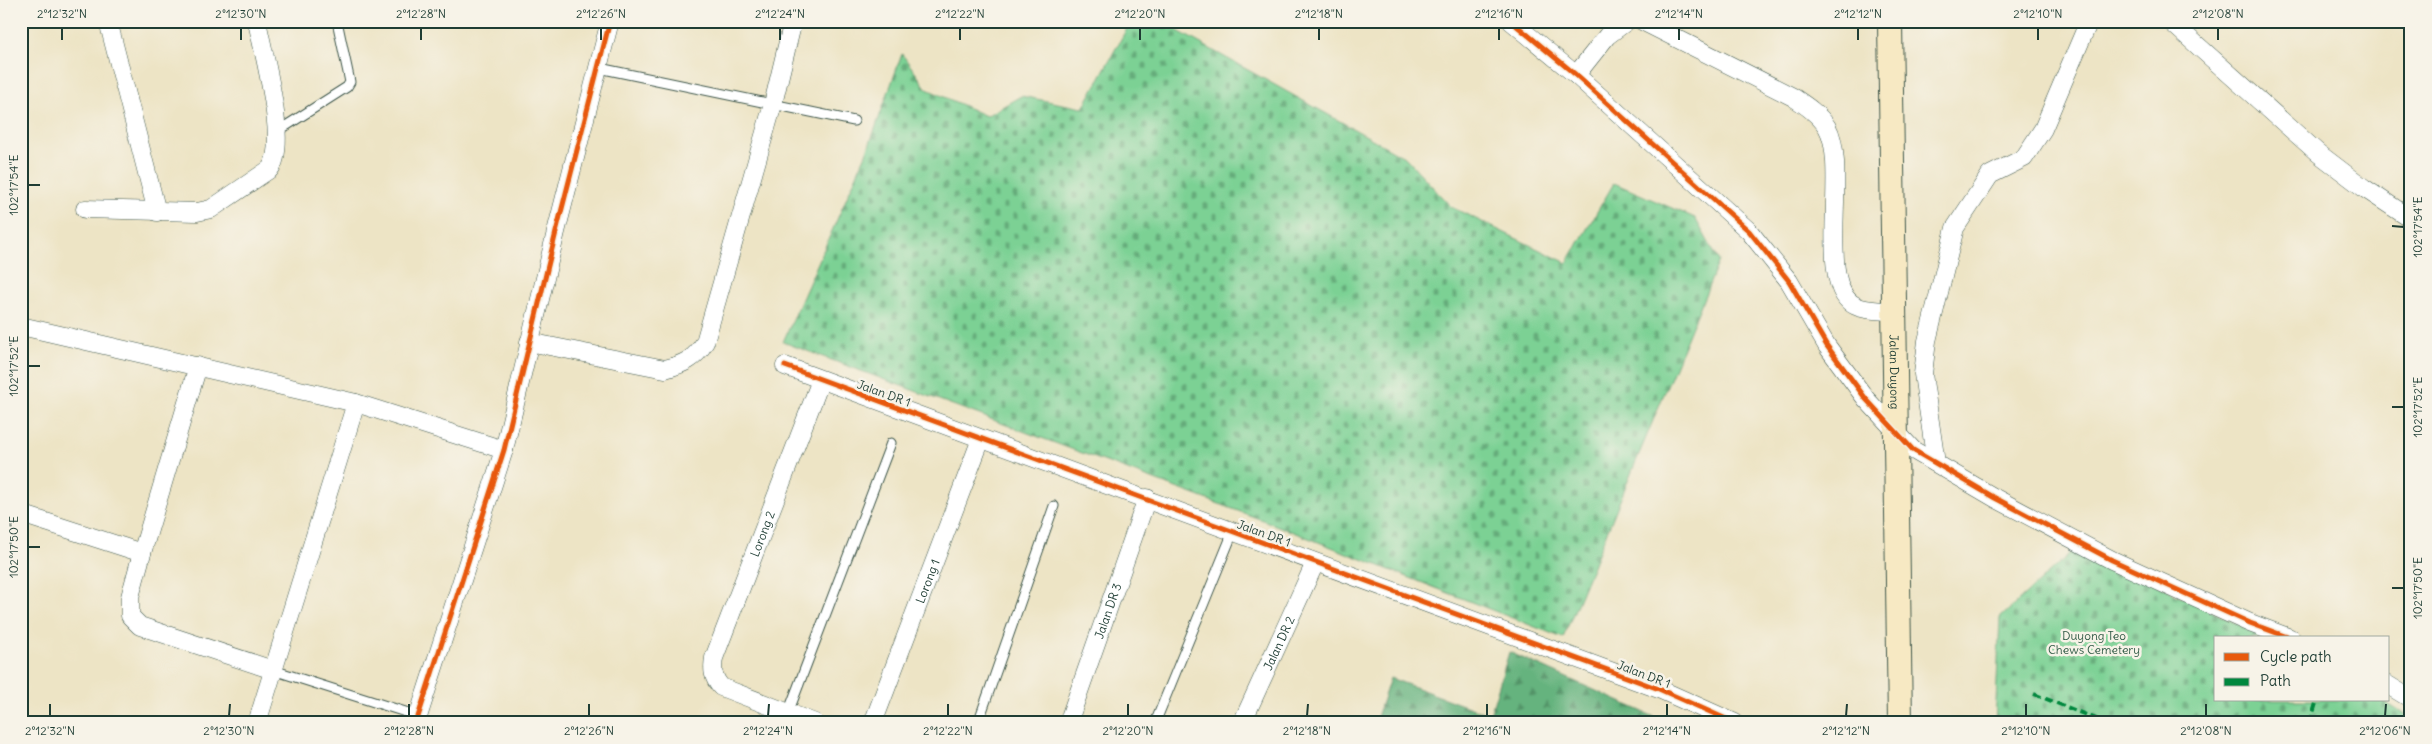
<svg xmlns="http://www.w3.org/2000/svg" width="2432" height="744" font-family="Delius,sans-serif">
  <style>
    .forest { fill: url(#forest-firs); stroke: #427859 }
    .cemetery { fill: url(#cemetery-stones); stroke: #4e8764 }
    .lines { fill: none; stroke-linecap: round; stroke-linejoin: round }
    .lane-casing { stroke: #3e564a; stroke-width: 11 }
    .street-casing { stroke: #3e564a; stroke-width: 19 }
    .secondary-casing { stroke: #3e564a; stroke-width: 26 }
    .lane { stroke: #fff; stroke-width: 9 }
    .street { stroke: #fff; stroke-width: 18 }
    .secondary { stroke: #f7e9c3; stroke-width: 24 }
    .quiet { stroke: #00873e; stroke-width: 4; stroke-dasharray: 8 4; stroke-linecap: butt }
    .cycleway-casing { stroke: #f7f3e8; stroke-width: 8 }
    .cycleway { stroke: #e8590c; stroke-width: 5 }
    .ticks { fill: none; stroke: #1f3d34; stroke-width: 2 }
    .labels { text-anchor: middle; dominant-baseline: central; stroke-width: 5; stroke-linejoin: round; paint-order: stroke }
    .street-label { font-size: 12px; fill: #1f3d34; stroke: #f7f3e8 }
    .park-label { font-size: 12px; fill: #325b47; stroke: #f7f3e8 }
    .neatline { fill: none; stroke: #1f3d34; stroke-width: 2 }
    .ticks-label { font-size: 12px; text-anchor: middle; fill: #1f3d34 }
  </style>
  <defs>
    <pattern id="forest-firs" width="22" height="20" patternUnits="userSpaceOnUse" patternTransform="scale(1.25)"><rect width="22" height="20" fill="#65b37e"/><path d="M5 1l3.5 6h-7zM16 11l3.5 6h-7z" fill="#539368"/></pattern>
    <pattern id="cemetery-stones" width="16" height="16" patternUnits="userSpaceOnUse" patternTransform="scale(1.25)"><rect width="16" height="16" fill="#7cd194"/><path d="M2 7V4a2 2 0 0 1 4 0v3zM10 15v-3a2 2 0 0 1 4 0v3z" fill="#65ab7a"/></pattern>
  </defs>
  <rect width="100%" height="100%" fill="#f7f3e8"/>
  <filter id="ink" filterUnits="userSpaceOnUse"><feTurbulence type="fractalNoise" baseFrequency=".02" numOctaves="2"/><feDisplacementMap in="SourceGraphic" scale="10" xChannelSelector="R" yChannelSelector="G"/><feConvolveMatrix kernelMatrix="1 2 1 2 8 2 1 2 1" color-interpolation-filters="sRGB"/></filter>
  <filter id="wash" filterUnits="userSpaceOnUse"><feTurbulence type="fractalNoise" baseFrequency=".0096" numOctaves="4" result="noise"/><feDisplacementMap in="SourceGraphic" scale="20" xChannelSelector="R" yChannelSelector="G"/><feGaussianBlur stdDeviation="1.12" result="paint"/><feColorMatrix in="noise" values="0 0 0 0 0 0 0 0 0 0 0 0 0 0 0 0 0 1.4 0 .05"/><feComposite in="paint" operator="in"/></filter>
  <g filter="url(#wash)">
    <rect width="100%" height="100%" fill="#ede4c5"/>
    <!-- forest -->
    <path class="forest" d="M1509,652L1668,723H1375L1390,678L1490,715Z"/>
    <!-- cemetery -->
    <g class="cemetery">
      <path d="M1131,21H1160L1406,158L1451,207L1567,263L1614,183L1695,218L1719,261L1563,638L1265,521L783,342L866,154L902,54L927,89L986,116L1021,96L1083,108Z"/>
      <path d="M2078,546L2266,638H2216V700H2382L2411,719V723H1995L2000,618Z"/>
    </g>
  </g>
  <g filter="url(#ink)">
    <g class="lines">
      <defs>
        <g id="lane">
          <path d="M599,68L854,121"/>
          <path d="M278,131L347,87L350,82L337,21"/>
          <path d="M273,670L418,716"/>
          <path d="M788,713L891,443"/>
          <path d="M978,723L1054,506"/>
          <path d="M1155,723L1233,532"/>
        </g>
        <g id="street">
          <path d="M108,21L157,212"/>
          <path d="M1511,21L1576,75L1749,231L1789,281L1827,346L1866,399L1913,450L1995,498L2112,560L2250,623L2290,638"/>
          <path d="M1642,21L1793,97C1805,105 1819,114 1827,127C1850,166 1814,287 1856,306C1866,311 1882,310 1893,312"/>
          <path d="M2170,21L2318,153L2364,188L2411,219"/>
          <path d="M1576,75L1607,36L1627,21"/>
          <path d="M85,209L197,212L211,209L270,169C289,144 263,53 257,21"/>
          <path d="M21,326L356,403L504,450"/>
          <path d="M529,342L665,369C684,364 695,359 705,342L773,104L793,21"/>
          <path d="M198,366L142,553L130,597V616L140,626L273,670"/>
          <path d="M785,366L1659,689L1735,723"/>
          <path d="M1936,463L1923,374L1927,341L1955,228L1990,175L2024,158L2043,129L2089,21"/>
          <path d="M21,514L142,553"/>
          <path d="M2388,685L2411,699"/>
          <path d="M257,723L356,403"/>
          <path d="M416,723L504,450L556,232L610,21"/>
          <path id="s1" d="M815,723L721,687C713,678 712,670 714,658L821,380"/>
          <path id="s2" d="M873,723L981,439"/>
          <path id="s3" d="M1068,723L1147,498"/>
          <path id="s4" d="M1242,723L1315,563"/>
        </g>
        <g id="secondary">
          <path id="s5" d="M1890,21L1900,723"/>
        </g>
      </defs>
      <!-- lane casing -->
      <use href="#lane" class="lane-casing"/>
      <!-- street casing -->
      <use href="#street" class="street-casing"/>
      <!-- secondary casing -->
      <use href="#secondary" class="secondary-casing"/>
      <!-- lane -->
      <use href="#lane" class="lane"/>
      <!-- street -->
      <use href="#street" class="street"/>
      <!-- secondary -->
      <use href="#secondary" class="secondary"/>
      <!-- quiet -->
      <g class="quiet">
        <path d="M2034,694L2106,723"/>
        <path d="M2310,723L2317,700"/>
      </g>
      <defs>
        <g id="cycleway">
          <path d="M1511,21L1576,75L1749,231L1789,281L1827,346L1866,399L1913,450L1995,498L2112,560L2250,623L2290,638"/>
          <path d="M785,366L1659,689L1735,723"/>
          <path d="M416,723L504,450L556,232L610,21"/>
        </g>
      </defs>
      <!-- cycleway casing -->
      <use href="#cycleway" class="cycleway-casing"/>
      <!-- cycleway -->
      <use href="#cycleway" class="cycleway"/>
    </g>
  </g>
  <!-- ticks -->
  <path class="ticks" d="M62,40V28M241,40V28M421,40V28M601,40V28M780,40V28M960,40V28M1140,40V28M1319,40V28M1499,40V28M1679,40V28M1858,40V28M2038,40V28M2218,40V28M28,185H40M2392,226L2404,227M28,366H40M2392,407H2404M28,547H40M2392,588H2404M50,716V704M229,716L230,704M409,716V704M589,716V704M768,716L769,704M948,716V704M1128,716V704M1307,716L1308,704M1487,716V704M1667,716V704M1846,716L1847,704M2026,716V704M2206,716V704M2385,716L2386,704"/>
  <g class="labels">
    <!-- street labels -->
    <g class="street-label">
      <text stroke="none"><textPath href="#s5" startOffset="351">Jalan Duyong</textPath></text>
      <text transform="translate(884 393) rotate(20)">Jalan DR 1</text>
      <text transform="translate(1264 533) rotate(20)">Jalan DR 1</text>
      <text stroke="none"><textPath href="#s1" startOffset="265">Lorong 2</textPath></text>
      <text stroke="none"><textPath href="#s2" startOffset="152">Lorong 1</textPath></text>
      <text stroke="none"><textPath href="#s3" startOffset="119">Jalan DR 3</textPath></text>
      <text stroke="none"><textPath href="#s4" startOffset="88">Jalan DR 2</textPath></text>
      <text transform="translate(1644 674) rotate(21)">Jalan DR 1</text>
    </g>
    <!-- park labels -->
    <g class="park-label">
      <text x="2094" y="635">Duyong Teo<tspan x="2094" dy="14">Chews Cemetery</tspan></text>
    </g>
  </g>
  <!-- margin -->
  <rect width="2432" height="744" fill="none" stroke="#f7f3e8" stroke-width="55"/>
  <!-- legend -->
  <rect x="2214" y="636" width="175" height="65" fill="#f7f3e8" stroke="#a1aaa0"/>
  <rect x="2224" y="653" width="25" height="8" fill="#e8590c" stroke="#a1aaa0"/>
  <text x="2260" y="662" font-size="15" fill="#1f3d34">Cycle path</text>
  <rect x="2224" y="678" width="25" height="8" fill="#00873e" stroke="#a1aaa0"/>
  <text x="2260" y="686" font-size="15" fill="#1f3d34">Path</text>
  <rect x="28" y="28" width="2376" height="688" class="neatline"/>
  <g class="ticks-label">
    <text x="62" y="18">2°12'32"N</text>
    <text x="241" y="18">2°12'30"N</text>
    <text x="421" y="18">2°12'28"N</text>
    <text x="601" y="18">2°12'26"N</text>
    <text x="780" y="18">2°12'24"N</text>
    <text x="960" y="18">2°12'22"N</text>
    <text x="1140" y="18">2°12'20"N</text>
    <text x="1319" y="18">2°12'18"N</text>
    <text x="1499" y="18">2°12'16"N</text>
    <text x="1679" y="18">2°12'14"N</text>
    <text x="1858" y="18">2°12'12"N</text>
    <text x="2038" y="18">2°12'10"N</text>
    <text x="2218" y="18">2°12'08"N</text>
    <text transform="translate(14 185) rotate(-90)" y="4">102°17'54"E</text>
    <text transform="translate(2418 227) rotate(-90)" y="4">102°17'54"E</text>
    <text transform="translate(14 366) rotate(-90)" y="4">102°17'52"E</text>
    <text transform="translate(2418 407) rotate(-90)" y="4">102°17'52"E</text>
    <text transform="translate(14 547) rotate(-90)" y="4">102°17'50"E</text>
    <text transform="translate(2418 588) rotate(-90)" y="4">102°17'50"E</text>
    <text x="50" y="735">2°12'32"N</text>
    <text x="229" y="735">2°12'30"N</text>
    <text x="409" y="735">2°12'28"N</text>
    <text x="589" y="735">2°12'26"N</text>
    <text x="768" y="735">2°12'24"N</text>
    <text x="948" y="735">2°12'22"N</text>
    <text x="1128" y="735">2°12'20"N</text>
    <text x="1307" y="735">2°12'18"N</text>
    <text x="1487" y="735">2°12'16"N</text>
    <text x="1667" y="735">2°12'14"N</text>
    <text x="1846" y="735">2°12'12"N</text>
    <text x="2026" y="735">2°12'10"N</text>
    <text x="2206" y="735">2°12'08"N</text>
    <text x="2385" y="735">2°12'06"N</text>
  </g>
</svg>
